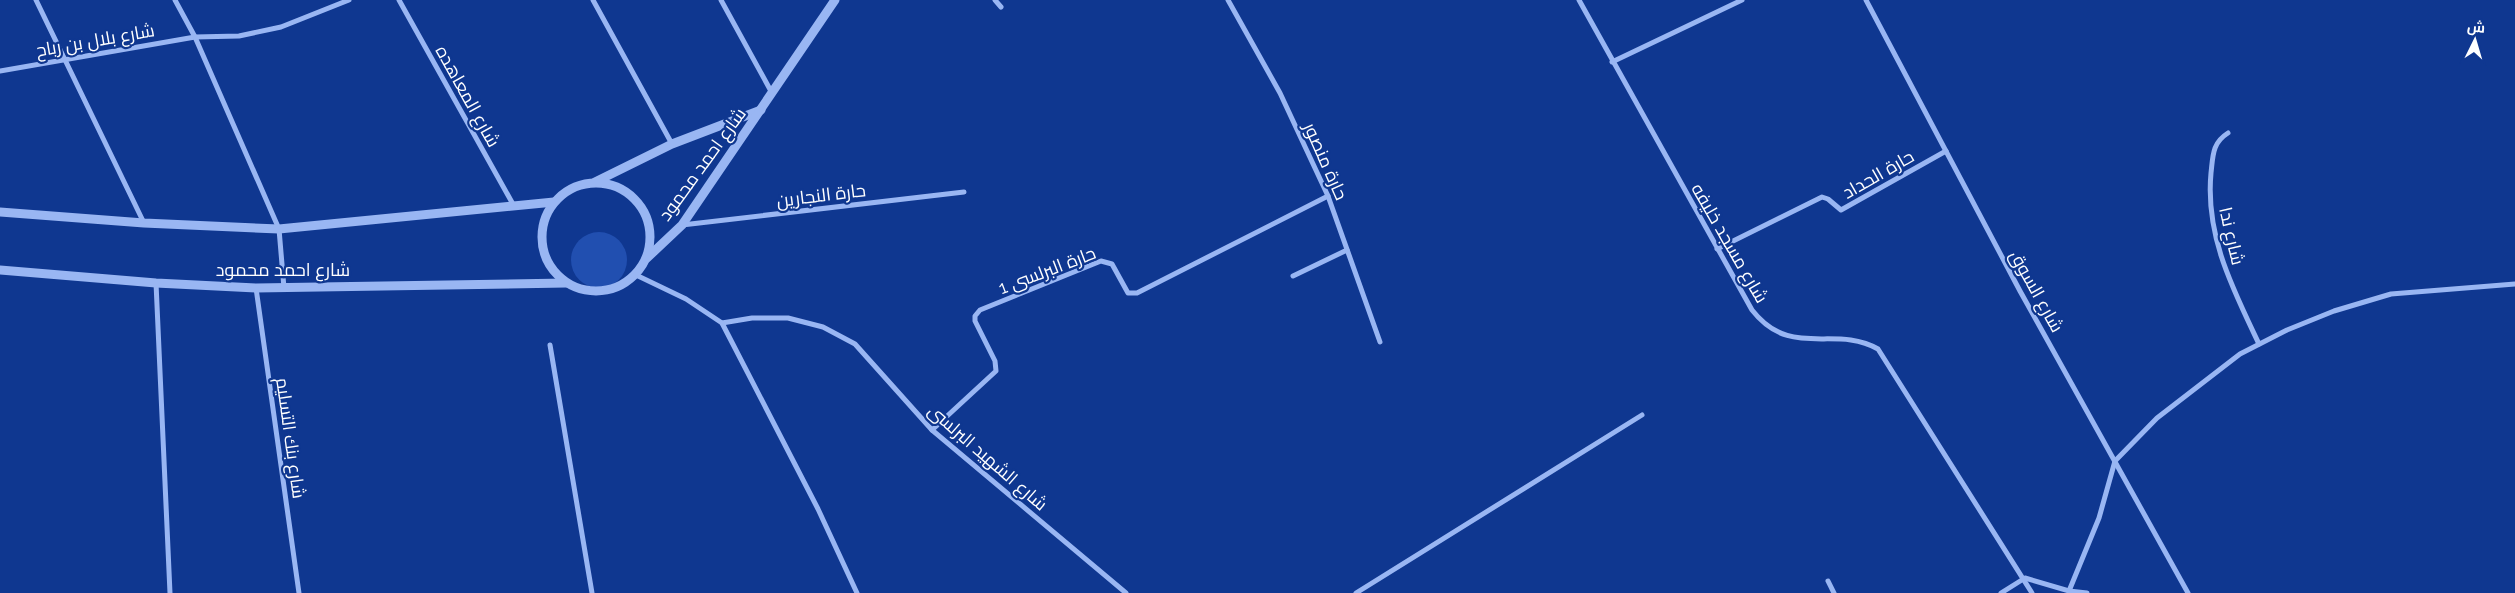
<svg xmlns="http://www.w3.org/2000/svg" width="2515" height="593" font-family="Raleway,Cairo,sans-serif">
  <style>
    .green { fill: #214fb0 }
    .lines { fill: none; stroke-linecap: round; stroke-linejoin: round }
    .minor { stroke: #99b6f3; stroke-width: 5 }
    .tertiary { stroke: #99b6f3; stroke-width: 9 }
    .labels { text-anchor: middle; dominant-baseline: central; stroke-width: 4.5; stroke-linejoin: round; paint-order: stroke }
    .street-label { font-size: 18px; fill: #fff; stroke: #0f3790 }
  </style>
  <rect width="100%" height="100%" fill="#0f3790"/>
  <!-- green -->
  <circle class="green" cx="599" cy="260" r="28"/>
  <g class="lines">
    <!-- minor -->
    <g class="minor">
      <path d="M36,0L144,223"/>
      <path d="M175,0L195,37L279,229L284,288"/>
      <path d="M399,0L514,206"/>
      <path d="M593,0L672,144"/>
      <path d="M721,0L772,93"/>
      <path d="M995,0L1001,7"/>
      <path d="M1228,0L1280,93L1328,196L1380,342"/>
      <path d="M1579,0L1752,310C1791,360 1834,324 1878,349L2032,593"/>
      <path d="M1866,0L2020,291L2188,593"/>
      <path d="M1612,62L1742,0"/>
      <path d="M0,71L195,37L239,36L281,27L349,0"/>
      <path d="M2228,133C2212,143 2213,156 2211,173C2205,236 2233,289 2259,344"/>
      <path d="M682,225L964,192"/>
      <path d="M1717,249L1822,197L1828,199L1841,210L1946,151"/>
      <path d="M636,275L686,299L722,323L818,509L857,593"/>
      <path d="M1293,276L1347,250"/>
      <path d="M156,283L170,593"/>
      <path d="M256,288L299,593"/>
      <path d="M722,323L752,318H788L823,327L855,344L932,430L1126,593"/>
      <path d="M550,345L592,593"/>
      <path d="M932,430L996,371L995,361L975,321V316L980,310L1101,261L1112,264L1128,293H1137L1328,196"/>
      <path d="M1828,581L1834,593"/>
      <path d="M2069,591L2099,518L2115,461L2157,418L2240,354L2287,330L2334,311L2391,294L2515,284"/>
      <path d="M1356,593L1642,415"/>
      <path d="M2001,593L2025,578L2069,591L2087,593"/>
    </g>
    <!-- tertiary -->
    <g class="tertiary">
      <path d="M595,182L672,144L761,110"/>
      <circle cx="596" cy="237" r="54"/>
      <path d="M0,212L144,223L279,229L554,202"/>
      <path d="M647,258L682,225L835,0"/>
      <path d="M0,270L156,283L256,288L566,283"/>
    </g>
  </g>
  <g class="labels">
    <!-- street labels -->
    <g class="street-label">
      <text transform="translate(95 40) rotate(-10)">شارع بلال بن رباح</text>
      <text transform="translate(468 96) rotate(61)">شارع المعاهده</text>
      <text transform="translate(1326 161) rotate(66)">حارة منصور</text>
      <text transform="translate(702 164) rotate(-54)">شارع احمد محمود</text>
      <text transform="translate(1878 174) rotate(-30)">حارة الحداد</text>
      <text transform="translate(821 195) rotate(-7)">حارة النجارين</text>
      <text transform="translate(2232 236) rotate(77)">شارع ندا</text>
      <text transform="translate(1730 243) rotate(60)">شارع مسجد خليفه</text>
      <text x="283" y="269">شارع احمد محمود</text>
      <text transform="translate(1047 270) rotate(-21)">حارة البرلسى 1</text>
      <text transform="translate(2037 291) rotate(61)">شارع السوق</text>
      <text transform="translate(291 438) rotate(82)">شارع بنك التسليم</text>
      <text transform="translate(988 457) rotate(41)">شارع الشهيد البرلسى</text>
    </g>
  </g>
  <!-- north arrow -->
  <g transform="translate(2475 40) rotate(5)" stroke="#0f3790" stroke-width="4" paint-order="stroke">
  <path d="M0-4L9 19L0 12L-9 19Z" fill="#ffffff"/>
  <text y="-8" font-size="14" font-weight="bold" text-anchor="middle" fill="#ffffff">ش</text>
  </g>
</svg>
